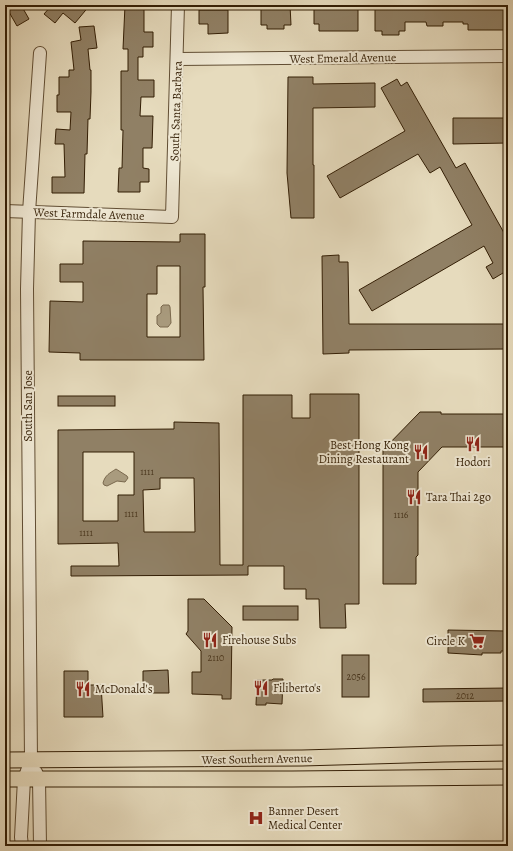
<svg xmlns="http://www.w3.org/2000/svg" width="513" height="851" font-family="Alegreya,serif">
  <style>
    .water { fill: #a99b7e; stroke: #7a694e }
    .building { fill: #908065; stroke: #331e05; fill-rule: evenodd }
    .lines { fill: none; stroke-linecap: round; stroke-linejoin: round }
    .minor-casing { stroke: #604d33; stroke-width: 14 }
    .major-casing { stroke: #331e05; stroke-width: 17 }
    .minor { stroke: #efe8d4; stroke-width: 12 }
    .major { stroke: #e6dbbd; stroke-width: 15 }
    .labels { text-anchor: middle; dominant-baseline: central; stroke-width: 4; stroke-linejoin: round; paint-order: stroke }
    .number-label { font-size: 10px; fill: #4a361d }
    .street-label { font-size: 12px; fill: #331e05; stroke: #efe8d4 }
    .poi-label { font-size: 12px; fill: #331e05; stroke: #efe8d4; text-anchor: start }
  </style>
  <rect width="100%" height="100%" fill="#e6dbbd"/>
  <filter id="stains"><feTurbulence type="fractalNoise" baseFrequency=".005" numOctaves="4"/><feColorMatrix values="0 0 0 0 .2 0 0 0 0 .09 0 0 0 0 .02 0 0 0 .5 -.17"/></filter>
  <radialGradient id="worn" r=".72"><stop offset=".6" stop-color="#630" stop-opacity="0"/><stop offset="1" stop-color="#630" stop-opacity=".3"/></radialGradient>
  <!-- water -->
  <g class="water">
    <path d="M163,305H169L170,307L171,323L168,327H160L157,324V316L161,313V307Z"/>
    <path d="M116,469L127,476L128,478L125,482L117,481L107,486L104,485L103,483C105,475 110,473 116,469Z"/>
  </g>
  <!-- building -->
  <g class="building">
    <path d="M5,5H21L29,19L17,26Z"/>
    <path d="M52,5H90L75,23L63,13L55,23L44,14Z"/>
    <path d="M125,5H144V32H153V47H143V57H138V80H154V97H141L140,116H153L152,148H143V168L149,169V182H140V192H118L119,168H122L123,130H121V71H128V49H123Z"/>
    <path d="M261,5H290L291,25H284V29H267V25H261Z"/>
    <path d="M318,5H358V31H319V24H314V8H318Z"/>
    <path d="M375,5H450V8H468V5H507V7H508V23H507V30H468V24H463V22H443V26H427L426,22H405V31H399V35H382V31H375Z"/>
    <path d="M199,10H228V33L208,34V24H199Z"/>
    <path d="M94,26L97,48L88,49L90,70H91V92L90,119H88L87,154H85L84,193H52V177H65L64,144H55L56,129L70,130L71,112H57V95H59V77H69V70H74L71,42L81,40L79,27Z"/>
    <path d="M288,77H313V84L375,83V107L313,108V165H314V218H291L287,173Z"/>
    <path d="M397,79L401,86L407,82L456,168L465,163L508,240V270L493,279L486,267L493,263L484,246L372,311L359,290L472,225L440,167L430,173L418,154L340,198L327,176L405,131L381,88Z"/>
    <path d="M453,118H508V143L453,144Z"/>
    <path d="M180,234H205V287H203L204,360H80V353L49,352L50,301L83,302V282H60V264H83V241L180,242ZM157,266H180V337H147V294H157Z"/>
    <path d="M339,255V262H348L349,324H508V349L349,350V353L323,354L322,256Z"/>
    <path d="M310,394H359V604H345L346,628H320L319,599H306V589H284V566H248V575L71,576V566H119L118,543L58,544V430L174,429V422L219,423L220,565H243V395H292V418H310ZM83,452H134V495H118V521H83ZM160,478H194L195,532H144L143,490L160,489Z"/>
    <rect x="58" y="396" width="57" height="10"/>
    <path d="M420,412H441V414H508V442L505,447H442L418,472V555L416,557V584H383V450Z"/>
    <path d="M188,599H204L232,627L231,699H222V695L192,694V672H201V651L186,634L188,631Z"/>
    <rect x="243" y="606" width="55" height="14"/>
    <path d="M448,630L506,631V651H501V653H482V655L448,653Z"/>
    <rect x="342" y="655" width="27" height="42"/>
    <path d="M168,670L169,693H143V671Z"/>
    <path d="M64,671H88V685H101L103,717H64Z"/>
    <path d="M273,679H283L282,704L266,703V705H256L257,680H272Z"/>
    <path d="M508,688V701L423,702V689Z"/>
  </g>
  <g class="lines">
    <defs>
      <g id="minor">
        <path d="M178,59L508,56"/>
        <path d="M5,211L172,217L178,5"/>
        <path d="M36,772L39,779L40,846"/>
        <path d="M22,846L21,837L24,779L31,760L27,289L29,212L40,53"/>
      </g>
      <g id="major">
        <path d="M5,760L302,758L443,754L508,753"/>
        <path d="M5,779H292L508,777"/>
      </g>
    </defs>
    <!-- minor casing -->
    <use href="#minor" class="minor-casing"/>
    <!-- major casing -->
    <use href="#major" class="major-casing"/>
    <!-- minor -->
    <use href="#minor" class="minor"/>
    <!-- major -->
    <use href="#major" class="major"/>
  </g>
  <!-- icons -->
  <defs>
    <symbol id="restaurant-bare" viewBox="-9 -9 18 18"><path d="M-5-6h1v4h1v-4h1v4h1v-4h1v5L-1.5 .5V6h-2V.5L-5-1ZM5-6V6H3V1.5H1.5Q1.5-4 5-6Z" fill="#8f2418" stroke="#efe8d4" stroke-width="2.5" paint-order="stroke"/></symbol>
    <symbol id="supermarket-bare" viewBox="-9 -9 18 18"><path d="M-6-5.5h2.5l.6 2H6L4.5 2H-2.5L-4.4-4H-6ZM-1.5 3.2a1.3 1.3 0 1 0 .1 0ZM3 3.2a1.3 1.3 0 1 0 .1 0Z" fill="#8f2418" stroke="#efe8d4" stroke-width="2.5" paint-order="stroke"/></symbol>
    <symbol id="hospital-bare" viewBox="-9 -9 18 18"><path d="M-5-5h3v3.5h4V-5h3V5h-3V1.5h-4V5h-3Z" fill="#8f2418" stroke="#efe8d4" stroke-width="2.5" paint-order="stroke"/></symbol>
  </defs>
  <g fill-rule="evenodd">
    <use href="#restaurant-bare" x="462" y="433" width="22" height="22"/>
    <use href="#restaurant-bare" x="410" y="441" width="22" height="22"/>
    <use href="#restaurant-bare" x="403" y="486" width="22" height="22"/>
    <use href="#restaurant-bare" x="199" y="629" width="22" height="22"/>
    <use href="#supermarket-bare" x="466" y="630" width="22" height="22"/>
    <use href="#restaurant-bare" x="250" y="677" width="22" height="22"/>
    <use href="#restaurant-bare" x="72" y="678" width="22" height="22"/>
    <use href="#hospital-bare" x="245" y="807" width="22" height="22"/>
  </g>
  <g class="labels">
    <!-- number labels -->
    <g class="number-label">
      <text x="147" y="471">1111</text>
      <text x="131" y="513">1111</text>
      <text x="401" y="514">1116</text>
      <text x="86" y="532">1111</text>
      <text x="216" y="657">2110</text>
      <text x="356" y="676">2056</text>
      <text x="465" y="695">2012</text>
    </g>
    <!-- street labels -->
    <g class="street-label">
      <text transform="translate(343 58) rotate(-1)">West Emerald Avenue</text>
      <text transform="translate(176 111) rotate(-88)">South Santa Barbara</text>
      <text transform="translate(89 214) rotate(2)">West Farmdale Avenue</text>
      <text transform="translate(28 406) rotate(-90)">South San Jose</text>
      <text transform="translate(257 759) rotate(-1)">West Southern Avenue</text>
    </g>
    <!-- poi labels -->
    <g class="poi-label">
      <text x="409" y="445" text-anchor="end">Best Hong Kong<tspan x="409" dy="14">Dining Restaurant</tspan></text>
      <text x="473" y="462" text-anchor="middle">Hodori</text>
      <text x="426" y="497">Tara Thai 2go</text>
      <text x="222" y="640">Firehouse Subs</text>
      <text x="465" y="641" text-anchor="end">Circle K</text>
      <text x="273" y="688">Filiberto's</text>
      <text x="95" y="689">McDonald's</text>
      <text x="268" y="811">Banner Desert<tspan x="268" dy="14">Medical Center</tspan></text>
    </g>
  </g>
  <!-- margin -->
  <rect width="513" height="851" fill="none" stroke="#e6dbbd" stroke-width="20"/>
  <rect x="6" y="6" width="501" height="839" fill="none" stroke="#331e05" stroke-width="2"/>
  <rect x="10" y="10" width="493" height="831" fill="none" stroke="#331e05"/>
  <rect width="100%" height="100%" filter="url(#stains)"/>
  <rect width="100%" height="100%" fill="url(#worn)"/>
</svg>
